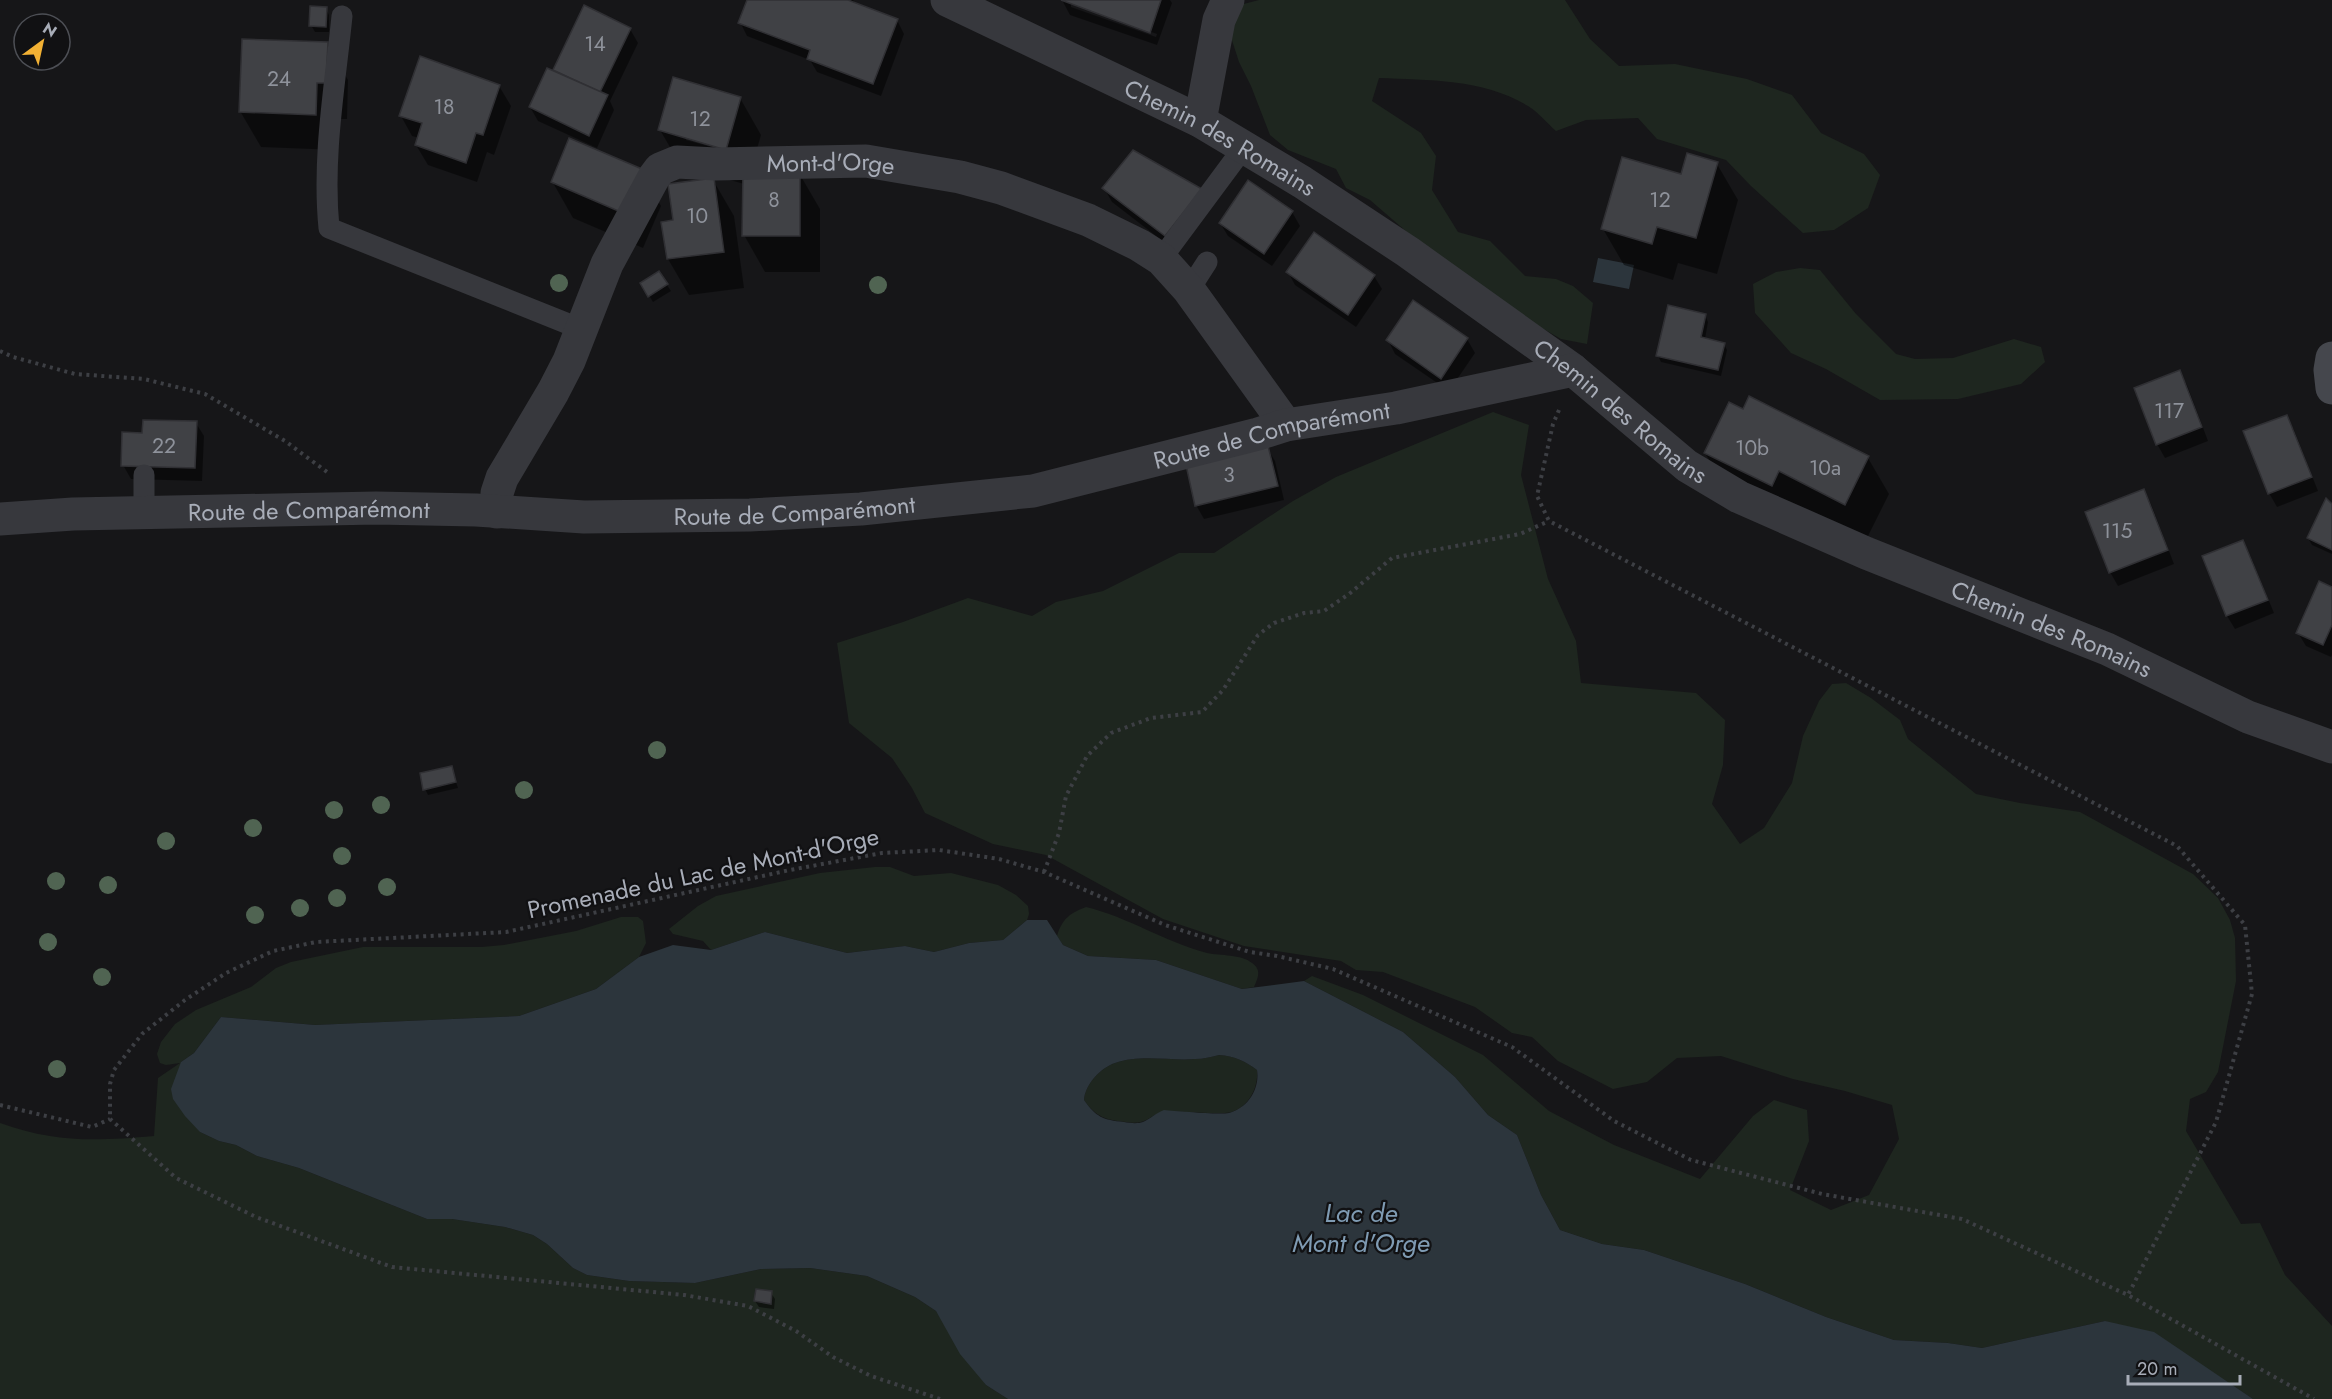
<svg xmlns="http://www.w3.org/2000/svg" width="2332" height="1399" font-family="Jost,sans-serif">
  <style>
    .green { fill: #1e261f }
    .water { fill: #2c353c; fill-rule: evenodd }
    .shadow { fill: #0007; fill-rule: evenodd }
    .building { fill: #404145; stroke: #303034; stroke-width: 1.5 }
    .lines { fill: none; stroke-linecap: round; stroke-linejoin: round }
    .path { stroke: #3d3f44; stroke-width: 4; stroke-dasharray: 3 4.5; stroke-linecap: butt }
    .lane { stroke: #37383d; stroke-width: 21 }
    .street { stroke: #37383d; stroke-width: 33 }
    .secondary { stroke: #45474d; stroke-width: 33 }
    .tree { fill: #506452 }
    .labels { text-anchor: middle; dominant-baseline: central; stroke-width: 4.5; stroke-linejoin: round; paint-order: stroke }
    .number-label { font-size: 21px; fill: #8e929b }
    .street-label { font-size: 24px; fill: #a8adb8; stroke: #111113 }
    .water-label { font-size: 26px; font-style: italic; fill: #7f9bb3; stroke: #111113 }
  </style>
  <rect width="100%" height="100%" fill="#161618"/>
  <!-- green -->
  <g class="green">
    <path d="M1259,0H1565L1590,39L1619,66L1675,64L1747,79L1792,95L1821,133L1864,154L1880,175L1868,208L1834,230L1803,233L1751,186L1726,160L1657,139L1638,118L1586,120L1556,131C1547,123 1538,112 1528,106C1484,79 1429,80 1379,78L1372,101L1421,133L1436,156L1432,190L1458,232L1490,241L1525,276L1556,279L1573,286L1593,303L1587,344L1561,339L1488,297L1437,258L1370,200L1346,188L1336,169L1288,150L1270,135L1251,86L1239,62L1229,31L1240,5Z"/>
    <path d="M1800,268L1820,270L1856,314L1896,354L1915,359L1953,358L2014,339L2041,347L2045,362L2021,384L1958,399L1880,400L1826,369L1791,353L1755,313L1753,284L1776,272Z"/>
    <path d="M1493,412L1529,425L1521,475L1548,579L1576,641L1581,683L1696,693L1725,720L1723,765L1712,804L1740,844L1764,828L1792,783L1803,736L1819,701L1832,684L1846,683L1871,698L1900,720L1908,739L1976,794L2020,803L2080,812L2193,874L2218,898L2230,920L2235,938L2236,981L2218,1072L2206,1092L2190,1099L2186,1131L2241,1224L2260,1223L2285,1275L2332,1326V1399H2253L2212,1372L2105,1321L1982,1348L1948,1343L1894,1340L1826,1317L1745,1284L1644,1250L1602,1244L1560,1230L1541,1195L1517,1135L1488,1115L1455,1077L1403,1032L1304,981L1312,976L1363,995L1483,1055L1549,1111L1614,1145L1700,1179L1753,1116L1774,1100L1807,1110L1809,1141L1790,1190L1831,1210L1869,1195L1899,1139L1892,1105L1845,1091L1793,1079L1721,1056L1677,1058L1647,1082L1613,1089L1558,1061L1532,1037L1512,1033L1475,1007L1383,972L1356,970L1341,961L1244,946L1163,919L1046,855L993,844L925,813L912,788L892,758L849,723L837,643L903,622L968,598L1032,616L1056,602L1103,591L1179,553H1214L1293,501L1336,477Z"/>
    <path d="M875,867H890L914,876L951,873L998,885L1016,895L1028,906L1029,914L1027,920L1003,940L969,943L934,952L905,946L847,953L765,932L711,950L703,941L673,934L669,929L698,906L716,896L820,873Z"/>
    <path d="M1086,907C1128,917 1165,942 1207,953C1221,956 1241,954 1252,963C1262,970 1258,978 1254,987L1242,989L1156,960L1088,956L1063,945L1057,936C1062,919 1070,913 1086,907Z"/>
    <path d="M621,917H638L643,921L646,943L639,957L596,989L519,1016L315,1025L221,1017L194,1053L181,1062L200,1132L219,1141L236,1145L257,1156L299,1168L427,1219H452L505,1227L533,1235L547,1244L573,1268L587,1275L629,1281L695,1283L761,1269L810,1268L867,1276L915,1297L936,1311L986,1385L1008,1399H0V1123C56,1143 96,1141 154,1136L158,1078L180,1063L166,1065L160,1063L157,1054L161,1042L175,1024L196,1010L251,987L276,968L291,962L363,947H482L504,945L576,931Z"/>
    <path d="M1219,1055C1234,1056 1245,1061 1257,1070C1259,1089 1246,1112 1225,1113C1207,1114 1188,1111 1170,1112C1154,1113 1157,1115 1144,1121C1139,1123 1132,1123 1126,1122C1106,1120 1096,1117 1084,1100C1085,1085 1100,1068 1115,1063C1140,1054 1170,1061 1195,1059C1203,1059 1211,1057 1219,1055Z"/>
  </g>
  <!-- water -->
  <g class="water">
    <path d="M1598,258L1634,265L1629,289L1593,282Z"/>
    <path d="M1027,920H1047L1063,945L1088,956L1156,960L1242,989L1304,981L1403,1032L1455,1077L1488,1115L1517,1135L1541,1195L1560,1230L1602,1244L1644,1250L1745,1284L1826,1317L1894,1340L1948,1343L1982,1348L2105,1321L2154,1332L2253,1399H1008L986,1385L960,1354L936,1311L915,1297L867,1276L810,1268L761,1269L695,1283L629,1281L587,1275L573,1268L547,1244L533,1235L505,1227L452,1219H427L299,1168L257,1156L236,1145L219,1141L200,1132L185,1116L173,1099L171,1089L181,1062L194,1053L221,1017L315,1025L519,1016L596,989L639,957L673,945L711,950L765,932L847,953L905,946L934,952L969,943L1003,940ZM1219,1055C1234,1056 1245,1061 1257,1070C1260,1089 1248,1108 1229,1113C1218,1115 1177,1111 1164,1110C1156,1113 1150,1119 1143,1122C1137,1124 1130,1123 1124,1122C1103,1120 1096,1117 1084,1100C1085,1085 1100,1068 1115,1063C1140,1054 1170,1061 1195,1059C1203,1059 1211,1057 1219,1055Z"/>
  </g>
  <!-- shadow -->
  <g class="shadow">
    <path d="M748,0H853L856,4L897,20L904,34L881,96L817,72L810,60L747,36L740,22Z"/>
    <path d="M1062,0H1170L1172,3L1157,45L1070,15ZM1071,4L1157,34L1156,37L1071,7Z"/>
    <path d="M584,7L630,29L638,43L610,101L614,110L597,148L538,121L530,107L554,72Z"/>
    <path d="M326,9L329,15V32H315L311,25Z"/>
    <path d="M327,44L348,80L347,119H337V150L261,147L240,111Z"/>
    <path d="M499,86L511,106L494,155L487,152L477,182L428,165L416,145L419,138L412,136L401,116Z"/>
    <path d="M740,98L761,135L750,173H799L820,209V272H765L744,235V184L681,166L660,130ZM686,136L734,150L733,153L686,140Z"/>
    <path d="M1133,152L1173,249L1112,202L1104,188Z"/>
    <path d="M1717,164L1738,200L1717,274L1678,263L1673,280L1624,265L1603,229L1682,176Z"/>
    <path d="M641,170L661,206L643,248L573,218L552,181Z"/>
    <path d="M713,180L734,216L744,288L689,295L668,259L675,221Z"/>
    <path d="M1292,212L1300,226L1272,266L1228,236L1220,223Z"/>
    <path d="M1288,272L1374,276L1382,289L1356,327L1295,285Z"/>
    <path d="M659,273L671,291L653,302L642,284Z"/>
    <path d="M1414,303L1467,339L1475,353L1449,391L1395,354L1388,340Z"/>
    <path d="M1705,315L1708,322L1705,339L1724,344L1727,350L1721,376L1661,362L1658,356Z"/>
    <path d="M2179,372L2187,385L2208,441L2165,458L2157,444L2136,389Z"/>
    <path d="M2286,416L2294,430L2318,491L2277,507L2269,493Z"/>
    <path d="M196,423L204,436L202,481L131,479L123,465L143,434Z"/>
    <path d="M1267,448L1275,461L1284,500L1204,519L1196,505Z"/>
    <path d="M1705,453L1868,458L1889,494L1866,540L1726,489Z"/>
    <path d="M2144,491L2151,504L2174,564L2118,586L2110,572Z"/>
    <path d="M2332,506V554L2312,545L2308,538Z"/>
    <path d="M2243,541L2250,555L2274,613L2235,629L2227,616L2204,556Z"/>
    <path d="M2332,588V655L2331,657L2306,646L2298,633Z"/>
    <path d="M451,767L458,788L428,795L425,789Z"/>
    <path d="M771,1293L775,1299L774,1309L759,1307L755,1301Z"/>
  </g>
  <!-- building -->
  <g class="building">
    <path d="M747,0H848L898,19L873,84L807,59L810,50L738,23Z"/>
    <path d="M1061,0H1161L1150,33Z"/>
    <path d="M584,5L631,28L600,92L553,70Z"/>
    <path d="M310,6L327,7L326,27L309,26Z"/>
    <path d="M242,39L328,42L326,83H317L316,115L239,112Z"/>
    <path d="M420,56L500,85L483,135L476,133L466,163L415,145L422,123L399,116Z"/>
    <path d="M547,68L608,95L589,136L529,107Z"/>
    <path d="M673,77L741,97L726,150L658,130Z"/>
    <path d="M569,138L642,169L623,213L551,182Z"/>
    <path d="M1133,150L1202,189L1165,236L1102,188Z"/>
    <path d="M1687,153L1718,162L1696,238L1657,227L1652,244L1601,229L1622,157L1681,174Z"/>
    <path d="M743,171L800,172V236H742Z"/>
    <path d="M714,178L724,252L667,259L661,222L673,220L668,184Z"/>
    <path d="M1248,180L1293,211L1264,254L1219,223Z"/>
    <path d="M1314,232L1375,275L1348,315L1286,272Z"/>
    <path d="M659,271L668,284L648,297L640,283Z"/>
    <path d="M1413,300L1468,338L1441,379L1386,340Z"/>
    <path d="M1668,305L1706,314L1701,337L1725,343L1718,370L1656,356Z"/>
    <path d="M2180,370L2202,427L2156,445L2134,388Z"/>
    <path d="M1749,396L1869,456L1845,505L1779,471L1772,486L1704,453L1729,402L1743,409Z"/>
    <path d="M2287,415L2312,477L2268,494L2243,431Z"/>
    <path d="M143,420L197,421L195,468L121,466L122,432L142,433Z"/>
    <path d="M1268,446L1278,486L1195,506L1186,465Z"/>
    <path d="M2144,489L2168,550L2109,573L2085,512Z"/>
    <path d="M2326,498L2332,504V550L2307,538Z"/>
    <path d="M2243,540L2268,600L2226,616L2202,556Z"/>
    <path d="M2319,581L2332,587V625L2323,645L2296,633Z"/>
    <path d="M452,766L456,782L423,790L420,773Z"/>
    <path d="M756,1289L772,1291L771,1304L754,1301Z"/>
  </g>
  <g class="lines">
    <!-- path -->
    <g class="path">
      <path d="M0,351L13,357L75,374L144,379L205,394L285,441L327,472"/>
      <path d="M1559,410L1553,424L1537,496L1549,521L2177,846L2245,925L2252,994L2216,1122L2128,1295"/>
      <path d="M1044,872L1059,833L1066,796L1087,756L1111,733L1151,718L1202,712L1223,690L1258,635L1274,623L1304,613L1324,611L1349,594L1392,558L1520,534L1549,521"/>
      <path d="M0,1105L92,1127L110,1119"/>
      <path d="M940,1399L871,1376L833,1357L796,1331L748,1306L684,1295L392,1267L256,1217L176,1178L110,1119V1084L114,1070L142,1034L185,1000L226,973L273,951L316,942L506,932L790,870L882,853L939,850L999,859L1044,872L1165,925L1250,952L1277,956L1333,969L1512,1047L1614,1121L1691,1160L1822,1194L1962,1219L2128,1295L2314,1399"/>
    </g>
    <!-- lane -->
    <g class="lane">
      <path d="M342,16C335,86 322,157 329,228L581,329"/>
      <path d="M1161,259L1244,147"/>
      <path d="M1189,290L1207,262"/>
      <path d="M144,475V513"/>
    </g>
    <!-- street -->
    <g class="street">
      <path id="s1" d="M947,0L1200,121L1302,182L1408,252L1573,370L1687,466L1739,497L1866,553L2107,649L2248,717L2332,747"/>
      <path d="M1200,121L1219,20L1228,0"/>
      <path id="s2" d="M497,512V493L502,478L553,392L569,361L607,264L654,177L660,169L677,162L716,164L866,161L960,177L1001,188L1088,220L1139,245L1161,259L1189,290L1286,425"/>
      <path id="s3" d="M0,519L73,514L376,508L476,510L584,517L750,515L861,509L1033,491L1258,434L1286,425L1396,408L1573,370"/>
    </g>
    <!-- secondary -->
    <path class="secondary" d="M2332,358L2330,370L2332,388"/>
  </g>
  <!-- trees -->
  <g class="tree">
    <circle cx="559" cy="283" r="9"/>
    <circle cx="878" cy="285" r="9"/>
    <circle cx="657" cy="750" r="9"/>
    <circle cx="524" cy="790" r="9"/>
    <circle cx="381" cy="805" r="9"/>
    <circle cx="334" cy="810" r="9"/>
    <circle cx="253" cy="828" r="9"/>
    <circle cx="166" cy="841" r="9"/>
    <circle cx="342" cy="856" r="9"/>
    <circle cx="56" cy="881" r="9"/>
    <circle cx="108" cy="885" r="9"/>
    <circle cx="387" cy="887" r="9"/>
    <circle cx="337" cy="898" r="9"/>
    <circle cx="300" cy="908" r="9"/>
    <circle cx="255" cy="915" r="9"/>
    <circle cx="48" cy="942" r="9"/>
    <circle cx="102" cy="977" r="9"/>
    <circle cx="57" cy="1069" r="9"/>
  </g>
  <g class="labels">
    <!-- number labels -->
    <g class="number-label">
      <text x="595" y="44">14</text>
      <text x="279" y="79">24</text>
      <text x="444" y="107">18</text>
      <text x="700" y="119">12</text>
      <text x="774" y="200">8</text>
      <text x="1660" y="200">12</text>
      <text x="697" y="216">10</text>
      <text x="2169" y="411">117</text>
      <text x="164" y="446">22</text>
      <text x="1752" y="448">10b</text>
      <text x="1825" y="468">10a</text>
      <text x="1229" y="475">3</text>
      <text x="2117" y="531">115</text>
    </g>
    <!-- street labels -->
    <g class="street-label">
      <text stroke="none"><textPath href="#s1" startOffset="306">Chemin des Romains</textPath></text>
      <text stroke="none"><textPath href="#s2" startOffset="555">Mont-d'Orge</textPath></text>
      <text stroke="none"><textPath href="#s1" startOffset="792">Chemin des Romains</textPath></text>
      <text stroke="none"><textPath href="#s3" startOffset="1280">Route de Comparémont</textPath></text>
      <text stroke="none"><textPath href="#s3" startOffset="309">Route de Comparémont</textPath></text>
      <text stroke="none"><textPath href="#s3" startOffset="795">Route de Comparémont</textPath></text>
      <text stroke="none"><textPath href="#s1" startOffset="1278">Chemin des Romains</textPath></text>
      <text transform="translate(703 873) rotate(-12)">Promenade du Lac de Mont-d'Orge</text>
    </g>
    <!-- water labels -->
    <g class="water-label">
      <text x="1361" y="1213">Lac de<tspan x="1361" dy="30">Mont d'Orge</tspan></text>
    </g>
  </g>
  <!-- north arrow -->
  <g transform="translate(42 42) rotate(33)"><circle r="28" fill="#111113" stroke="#4d4f55" stroke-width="1.5"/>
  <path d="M0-4.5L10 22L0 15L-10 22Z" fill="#f2b134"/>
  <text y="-9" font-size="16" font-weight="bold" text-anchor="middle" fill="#a8adb8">N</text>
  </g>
  <!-- scale -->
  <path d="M2128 1375v9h112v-9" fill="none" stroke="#a8adb8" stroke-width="3"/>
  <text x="2137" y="1375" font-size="18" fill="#a8adb8" stroke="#111113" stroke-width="4.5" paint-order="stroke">20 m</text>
</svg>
